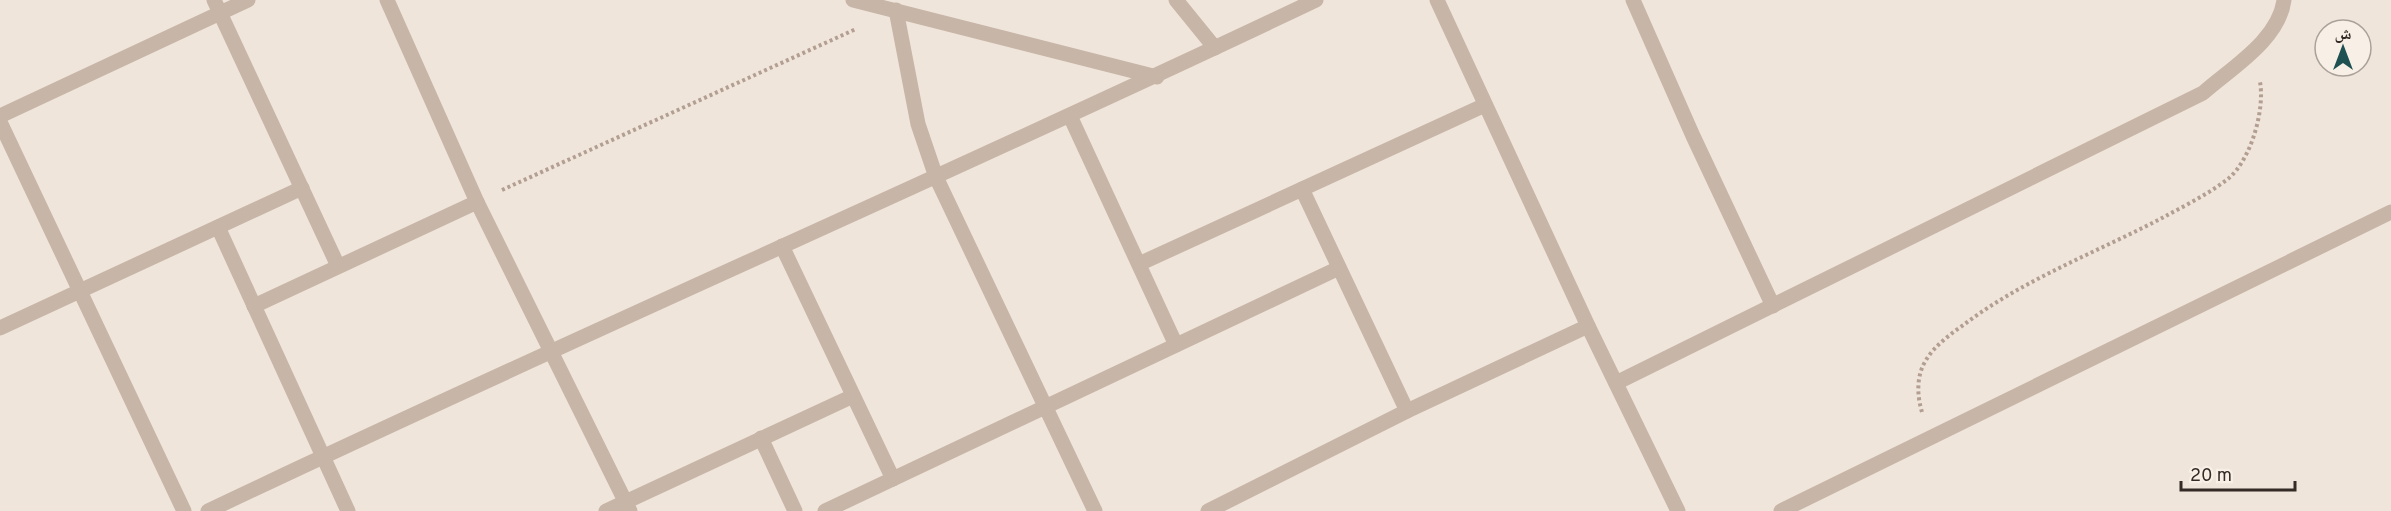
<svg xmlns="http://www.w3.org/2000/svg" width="2391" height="511" font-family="Overpass,'Noto Naskh Arabic',sans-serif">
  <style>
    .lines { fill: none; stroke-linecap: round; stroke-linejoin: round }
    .path { stroke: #b39f92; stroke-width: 4; stroke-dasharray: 3 3; stroke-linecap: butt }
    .minor { stroke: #c7b5a7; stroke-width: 15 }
  </style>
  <rect width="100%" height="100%" fill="#f0e5db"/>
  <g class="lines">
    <!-- path -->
    <g class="path">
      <path d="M502,190L856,29"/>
      <path d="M1922,412C1917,396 1916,376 1926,360C1935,345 1952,333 1966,323C2025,279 2097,252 2162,218C2184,206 2209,194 2229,178C2251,159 2265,110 2260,82"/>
    </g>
    <!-- minor -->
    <g class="minor">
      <path d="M214,0L338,266"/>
      <path d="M387,0L477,202L630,511"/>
      <path d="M853,0L1157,77"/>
      <path d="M1176,0L1215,48"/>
      <path d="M1437,0L1588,326L1678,511"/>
      <path d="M1633,0L1693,136L1773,306"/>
      <path d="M896,10L918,124L936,177L1095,511"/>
      <path d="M0,116L248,0"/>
      <path d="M1070,116L1176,345"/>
      <path d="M0,122L184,511"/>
      <path d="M1302,189L1407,411"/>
      <path d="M218,227L348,511"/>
      <path d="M782,246L893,479"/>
      <path d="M1139,264L1485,105"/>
      <path d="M254,306L477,202"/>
      <path d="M0,328L302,188"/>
      <path d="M1616,383L2203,93C2231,68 2279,40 2284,0"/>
      <path d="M761,438L795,511"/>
      <path d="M208,511C575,336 949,175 1316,0"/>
      <path d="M606,511L853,396"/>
      <path d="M825,511L1339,268"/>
      <path d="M1208,511L1407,411L1588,326"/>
      <path d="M1781,511L2391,212"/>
    </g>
  </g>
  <!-- north arrow -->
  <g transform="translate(2343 48)"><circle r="28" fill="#f8f0e6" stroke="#aaa19a" stroke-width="1.5"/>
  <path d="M0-4.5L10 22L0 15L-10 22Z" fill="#1f5153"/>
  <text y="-9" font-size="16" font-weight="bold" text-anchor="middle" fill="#342b27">ش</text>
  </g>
  <!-- scale -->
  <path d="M2181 481v9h114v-9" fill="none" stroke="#342b27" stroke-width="3"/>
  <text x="2190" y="481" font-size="18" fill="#342b27" stroke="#f8f0e6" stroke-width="4.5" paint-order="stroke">20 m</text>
</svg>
